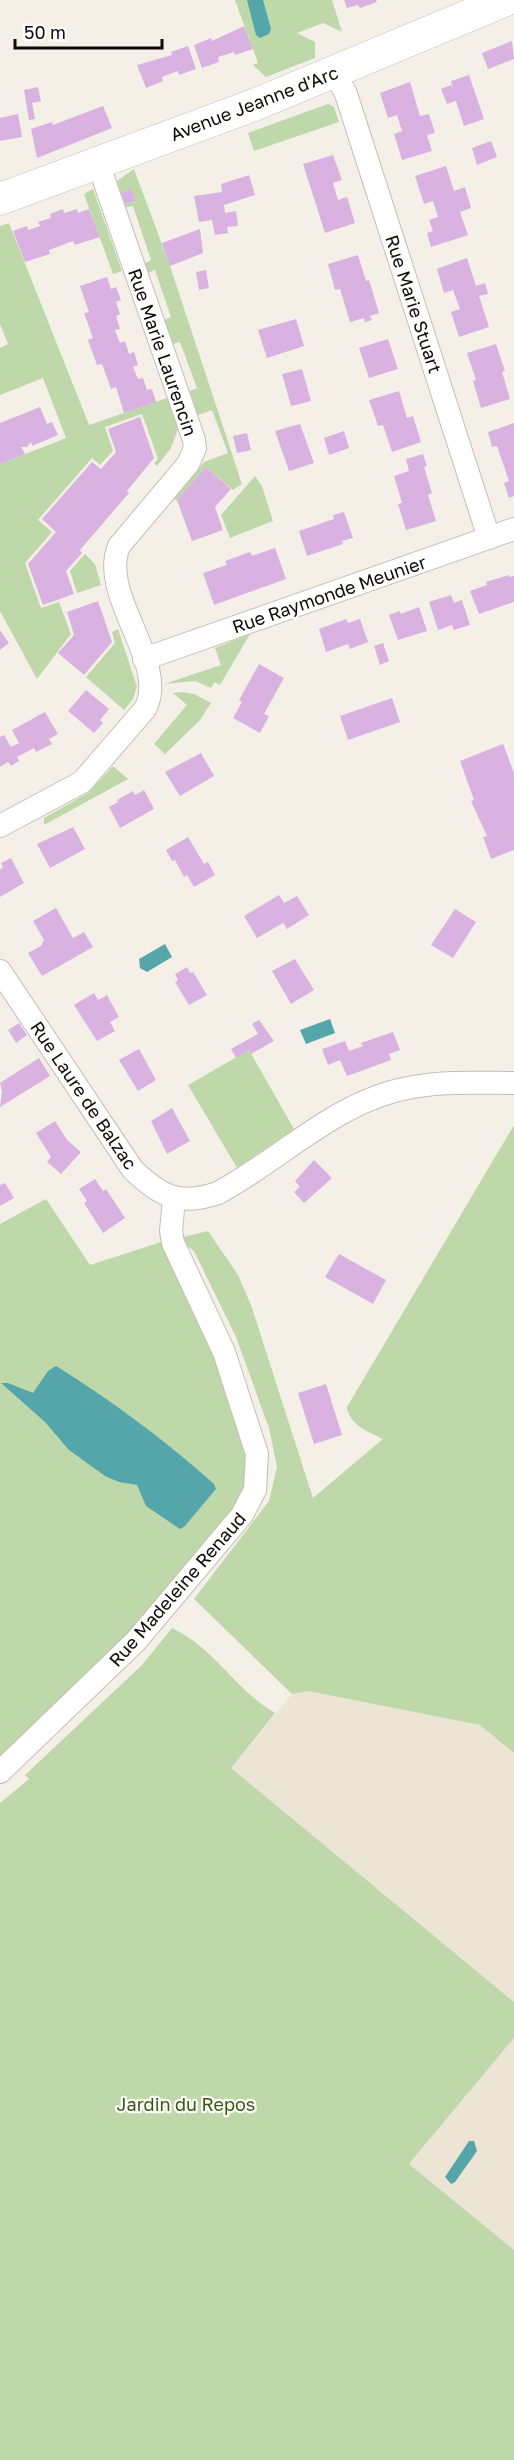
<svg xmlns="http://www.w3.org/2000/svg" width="514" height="2460" font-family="'Golos Text',sans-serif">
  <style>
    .built { fill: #ece5d6 }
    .green { fill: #bed8aa }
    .water { fill: #55a6ab }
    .building { fill: #d9b2e2 }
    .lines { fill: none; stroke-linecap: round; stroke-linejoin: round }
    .street-casing { stroke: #c3bfb7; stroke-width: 24 }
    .secondary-casing { stroke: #c3bfb7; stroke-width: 33 }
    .street { stroke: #fff; stroke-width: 22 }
    .secondary { stroke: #fff; stroke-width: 32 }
    .labels { text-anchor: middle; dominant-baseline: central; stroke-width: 4.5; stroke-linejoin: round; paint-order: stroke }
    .street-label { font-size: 18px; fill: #0c0b09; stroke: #fffefc }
    .park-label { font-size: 18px; fill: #35590c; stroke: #fffefc }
  </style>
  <rect width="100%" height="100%" fill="#f4f0e8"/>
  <!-- built -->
  <g class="built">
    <path d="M308,1691L480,1725L514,1753V2002L230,1768L292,1694Z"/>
    <path d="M514,2038V2250L409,2165Z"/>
  </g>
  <!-- green -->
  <g class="green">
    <path d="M235,0H332L342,32L323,23L297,33L315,42V58L266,77L253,65L258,63Z"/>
    <path d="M328,104L334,107L339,122L254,151L248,133Z"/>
    <path d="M134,169L170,266L242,484L233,490L206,467L177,500L174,499L204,462L228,453L212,410L198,415L190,391L197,388L180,342L173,344L164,320L171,317L155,270L148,273L145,263L151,260L133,206L126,207L125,204L136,201L132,190L121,193L117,181Z"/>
    <path d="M93,189L122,271L113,274L84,194Z"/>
    <path d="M9,223L89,425L167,398L178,429L171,448L157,466L154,463L158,459L142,414L105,427L113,451L100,465L92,458L38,520L52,532L25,563L41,608L59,602L71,634L37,679L0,611V464L66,438L43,378L0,395V348L8,344L0,324V226Z"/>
    <path d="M255,476L262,486L273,521L230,538L221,515Z"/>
    <path d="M85,554L95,564L101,585L77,593L70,571Z"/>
    <path d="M118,629L137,687L133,699L124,710L86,677L115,643L112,632Z"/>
    <path d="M250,634L220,685L215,682L211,688L195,681L164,684L221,665L215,648Z"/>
    <path d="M182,692L194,694L211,703L200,720L165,754L154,744L187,705L173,693Z"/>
    <path d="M113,766L128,779L44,825V818L88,793Z"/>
    <path d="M249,1050L294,1129L237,1168L188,1085Z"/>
    <path d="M514,1125V1753L480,1725L308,1691L292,1694L194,1599L269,1501L277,1467L269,1428L236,1337L194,1251L183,1243V1237L208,1231L238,1275L251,1305L313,1498L383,1439C369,1432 349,1425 347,1407Z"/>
    <path d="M46,1199L90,1265L161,1242L197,1310L251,1460L241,1500L120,1646L0,1756V1224Z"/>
    <path d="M172,1628C214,1647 236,1691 275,1713L231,1768L514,2002V2038L409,2164L514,2250V2460H0V1803L29,1779L25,1775L142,1665Z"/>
  </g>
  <!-- water -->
  <g class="water">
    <path d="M247,0H263L271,29L269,34L260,38L256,35Z"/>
    <path d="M165,944L172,957L147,972L140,968L139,959Z"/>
    <path d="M330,1019L335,1033L306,1044L300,1030Z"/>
    <path d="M56,1366C112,1401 165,1440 214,1484L216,1489L184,1527L180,1529L146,1506L137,1485L119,1482L105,1476L69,1450L45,1422L1,1383H8L33,1393L48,1371Z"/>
    <path d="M469,2141H474L477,2151L455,2182L451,2184L445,2177Z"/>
  </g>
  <!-- building -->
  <g class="building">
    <path d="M344,0H376L377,2L360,8L358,5L347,8Z"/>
    <path d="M244,26L253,49L235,55L234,52L218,57L219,62L202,68L194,45L211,38L212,41Z"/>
    <path d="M512,41L514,59L488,69L482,53Z"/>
    <path d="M188,46L196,69L179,75L178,71L162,77L163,81L146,88L137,65L172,55L171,52Z"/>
    <path d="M469,75L484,119L464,126L456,101L447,104L441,89L451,85L453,90L451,81Z"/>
    <path d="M410,82L420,116L429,114L435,133L427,135L432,151L402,160L394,134L402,131L397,115L388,118L380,93Z"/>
    <path d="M38,87L41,101L32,103L35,119L29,120L24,90Z"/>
    <path d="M103,106L112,128L37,158L31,129L52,122L53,125Z"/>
    <path d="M18,114L22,137L0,141V118Z"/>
    <path d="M491,141L497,157L477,165L472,148Z"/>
    <path d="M333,155L342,180L333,183L338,200L347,197L355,223L325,233L303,164Z"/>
    <path d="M446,166L454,191L465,187L471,208L460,212L468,235L431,247L427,233L433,231L429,220L438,217L433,201L424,204L415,176Z"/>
    <path d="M249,175L255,195L224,205L225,213L236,211L238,226L227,227L228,233L215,235L212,220L199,222L194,196L222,192L221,184Z"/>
    <path d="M132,189L136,201L125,204L121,193Z"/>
    <path d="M63,209L64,213L77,209L78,213L89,209L100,237L75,245L73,241L49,250L50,254L25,262L13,231L27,226L28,230L40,226L38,222L51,218L50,214Z"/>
    <path d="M200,229L203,253L170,266L162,243Z"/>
    <path d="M358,255L366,281L369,280L379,313L370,316L372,320L365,322L364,318L350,322L340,289L335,290L328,264Z"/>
    <path d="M467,258L476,286L485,283L487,290L488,294L479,296L489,327L459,337L451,312L460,309L453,290L444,293L437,269Z"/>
    <path d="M206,270L209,288L199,290L196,272Z"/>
    <path d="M107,277L111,289L116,287L121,300L116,302L120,314L116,316L120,329L115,330L120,343L125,341L129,354L134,352L138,365L133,367L138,379L143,378L147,390L152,389L156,402L124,413L116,387L111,389L102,364L97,365L88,340L93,338L84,313L89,312L80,286Z"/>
    <path d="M296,319L304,346L267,358L258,330Z"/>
    <path d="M388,339L398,369L369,378L359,348Z"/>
    <path d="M496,344L505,371L502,372L510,399L481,408L473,381L476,380L467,353Z"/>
    <path d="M302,369L311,401L291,406L282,374Z"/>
    <path d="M399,391L407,418L413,416L421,442L392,452L383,425L378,426L369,400Z"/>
    <path d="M40,407L47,424L52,422L58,435L32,446L31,442L27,447H21L25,454L0,464V423Z"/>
    <path d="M140,417L154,458L127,491L129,493L80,550L82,553L66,571L74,594L43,605L28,564L56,532L42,519L92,462L101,469L116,452L108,429Z"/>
    <path d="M514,423V496L509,498L504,483L509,481L497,446L492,447L488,432Z"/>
    <path d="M300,424L314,463L289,471L275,431Z"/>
    <path d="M344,431L349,448L329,455L324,438Z"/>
    <path d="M247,433L251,450L237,453L233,436Z"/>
    <path d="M423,454L427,466L424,467L432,493L428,495L436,521L406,530L398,504L402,503L394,476L409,471L406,459Z"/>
    <path d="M206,467L231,489L215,507L223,530L192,541L177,500Z"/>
    <path d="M344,512L353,538L342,541L343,544L307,556L299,531L334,519L333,515Z"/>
    <path d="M275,548L286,579L214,605L203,573L227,565L225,561L250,552L252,556Z"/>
    <path d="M509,575V577L514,576V602L479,614L470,591L487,585L486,582Z"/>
    <path d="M451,595L454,603L462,600L470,625L454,630L452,625L438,630L429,602Z"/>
    <path d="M98,601L112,642L84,675L58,653L74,635L67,612Z"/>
    <path d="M419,607L427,631L398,640L389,615L400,611L401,614Z"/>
    <path d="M346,619L348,623L360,619L368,642L350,649L348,644L326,652L319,629Z"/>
    <path d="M0,630L9,643L0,650Z"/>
    <path d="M383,643L389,661L380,665L374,646Z"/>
    <path d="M259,664L284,678L264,714L269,716L260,733L233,718L242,702L239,700Z"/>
    <path d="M86,690L109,709L100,720L103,723L94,733L68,711Z"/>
    <path d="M392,698L400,722L348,740L340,716Z"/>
    <path d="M45,712L58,734L49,739L52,744L36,752L34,748L21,755L17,757L19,761L11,766L8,762L0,767V737L4,735L11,747L19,743L12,730Z"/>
    <path d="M503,744L514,773V850L491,859L483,837L487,836L471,801L474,800L460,761Z"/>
    <path d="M201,753L214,776L180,796L165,772Z"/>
    <path d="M144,790L154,809L120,828L109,807L118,802L117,800L133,791L135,795Z"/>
    <path d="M73,827L85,849L50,868L37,844Z"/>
    <path d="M188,837L204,864L208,862L215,875L194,887L187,875L184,877L175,860L172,861L166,850Z"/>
    <path d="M11,858L24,883L0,897V869L3,868L1,863Z"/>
    <path d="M279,895L284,903L297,896L309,915L287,929L283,923L257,938L244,916Z"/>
    <path d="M56,908L73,938L84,932L93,947L42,976L28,953L41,946L44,940L33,921Z"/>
    <path d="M455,909L476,922L453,958L431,945Z"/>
    <path d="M295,959L314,990L291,1004L272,971Z"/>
    <path d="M187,967L190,973L193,972L207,995L189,1005L175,982L178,980L175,974Z"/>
    <path d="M94,993L98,1000L107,995L119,1017L110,1022L115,1031L97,1041L74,1005Z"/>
    <path d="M259,1020L274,1041L251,1054L249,1050L236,1058L231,1049L258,1034L252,1024Z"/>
    <path d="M19,1023L27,1035L16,1043L8,1030Z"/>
    <path d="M393,1032L400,1050L389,1054L391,1060L347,1076L340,1060L328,1065L322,1049L345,1041L349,1051L363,1046L361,1043Z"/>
    <path d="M139,1049L156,1080L138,1091L119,1060Z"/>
    <path d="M39,1058L50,1076L0,1107L2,1091L0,1083Z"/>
    <path d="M172,1108L190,1141L167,1154L151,1121Z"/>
    <path d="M55,1121L67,1140L81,1152L61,1174L47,1162L51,1157L36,1133Z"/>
    <path d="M314,1160L332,1178L304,1203L294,1192L300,1187L295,1181Z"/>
    <path d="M95,1179L103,1191L106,1189L125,1218L103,1233L84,1203L87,1201L79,1189Z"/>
    <path d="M5,1183L14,1198L0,1206V1185Z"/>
    <path d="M339,1254L386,1280L373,1304L325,1277Z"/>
    <path d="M326,1384L342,1435L314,1444L298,1393Z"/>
  </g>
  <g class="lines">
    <defs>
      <g id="street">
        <path d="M335,72L346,94L489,538"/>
        <path d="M144,659L514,529"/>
        <path d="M0,826L82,782L145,709C170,663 98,596 119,546L188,464L195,448L194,440L98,163"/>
        <path d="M0,971L133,1170C162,1197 179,1206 218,1193C283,1158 338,1099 413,1087C446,1081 481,1083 514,1083"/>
        <path d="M0,1772L136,1641L242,1515L255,1490L257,1454L224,1352L173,1243L171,1231L174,1199"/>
      </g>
      <path id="secondary" d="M0,199L254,105L506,0"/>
    </defs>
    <!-- street casing -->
    <use href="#street" class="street-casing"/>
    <!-- secondary casing -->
    <use href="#secondary" class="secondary-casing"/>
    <!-- street -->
    <use href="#street" class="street"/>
    <!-- secondary -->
    <use href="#secondary" class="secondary"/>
  </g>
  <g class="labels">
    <!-- street labels -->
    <g class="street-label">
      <text transform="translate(254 103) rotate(-21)">Avenue Jeanne d'Arc</text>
      <text transform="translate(414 304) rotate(72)">Rue Marie Stuart</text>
      <text transform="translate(163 352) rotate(71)">Rue Marie Laurencin</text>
      <text transform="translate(329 594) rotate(-19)">Rue Raymonde Meunier</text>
      <text transform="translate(84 1095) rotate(56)">Rue Laure de Balzac</text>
      <text transform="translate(177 1589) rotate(-49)">Rue Madeleine Renaud</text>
    </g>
    <!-- park labels -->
    <g class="park-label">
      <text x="186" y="2104">Jardin du Repos</text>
    </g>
  </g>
  <!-- scale -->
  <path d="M15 39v9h147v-9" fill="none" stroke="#0c0b09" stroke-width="3"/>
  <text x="24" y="39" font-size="18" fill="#0c0b09" stroke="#fffefc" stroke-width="4.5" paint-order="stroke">50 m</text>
</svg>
